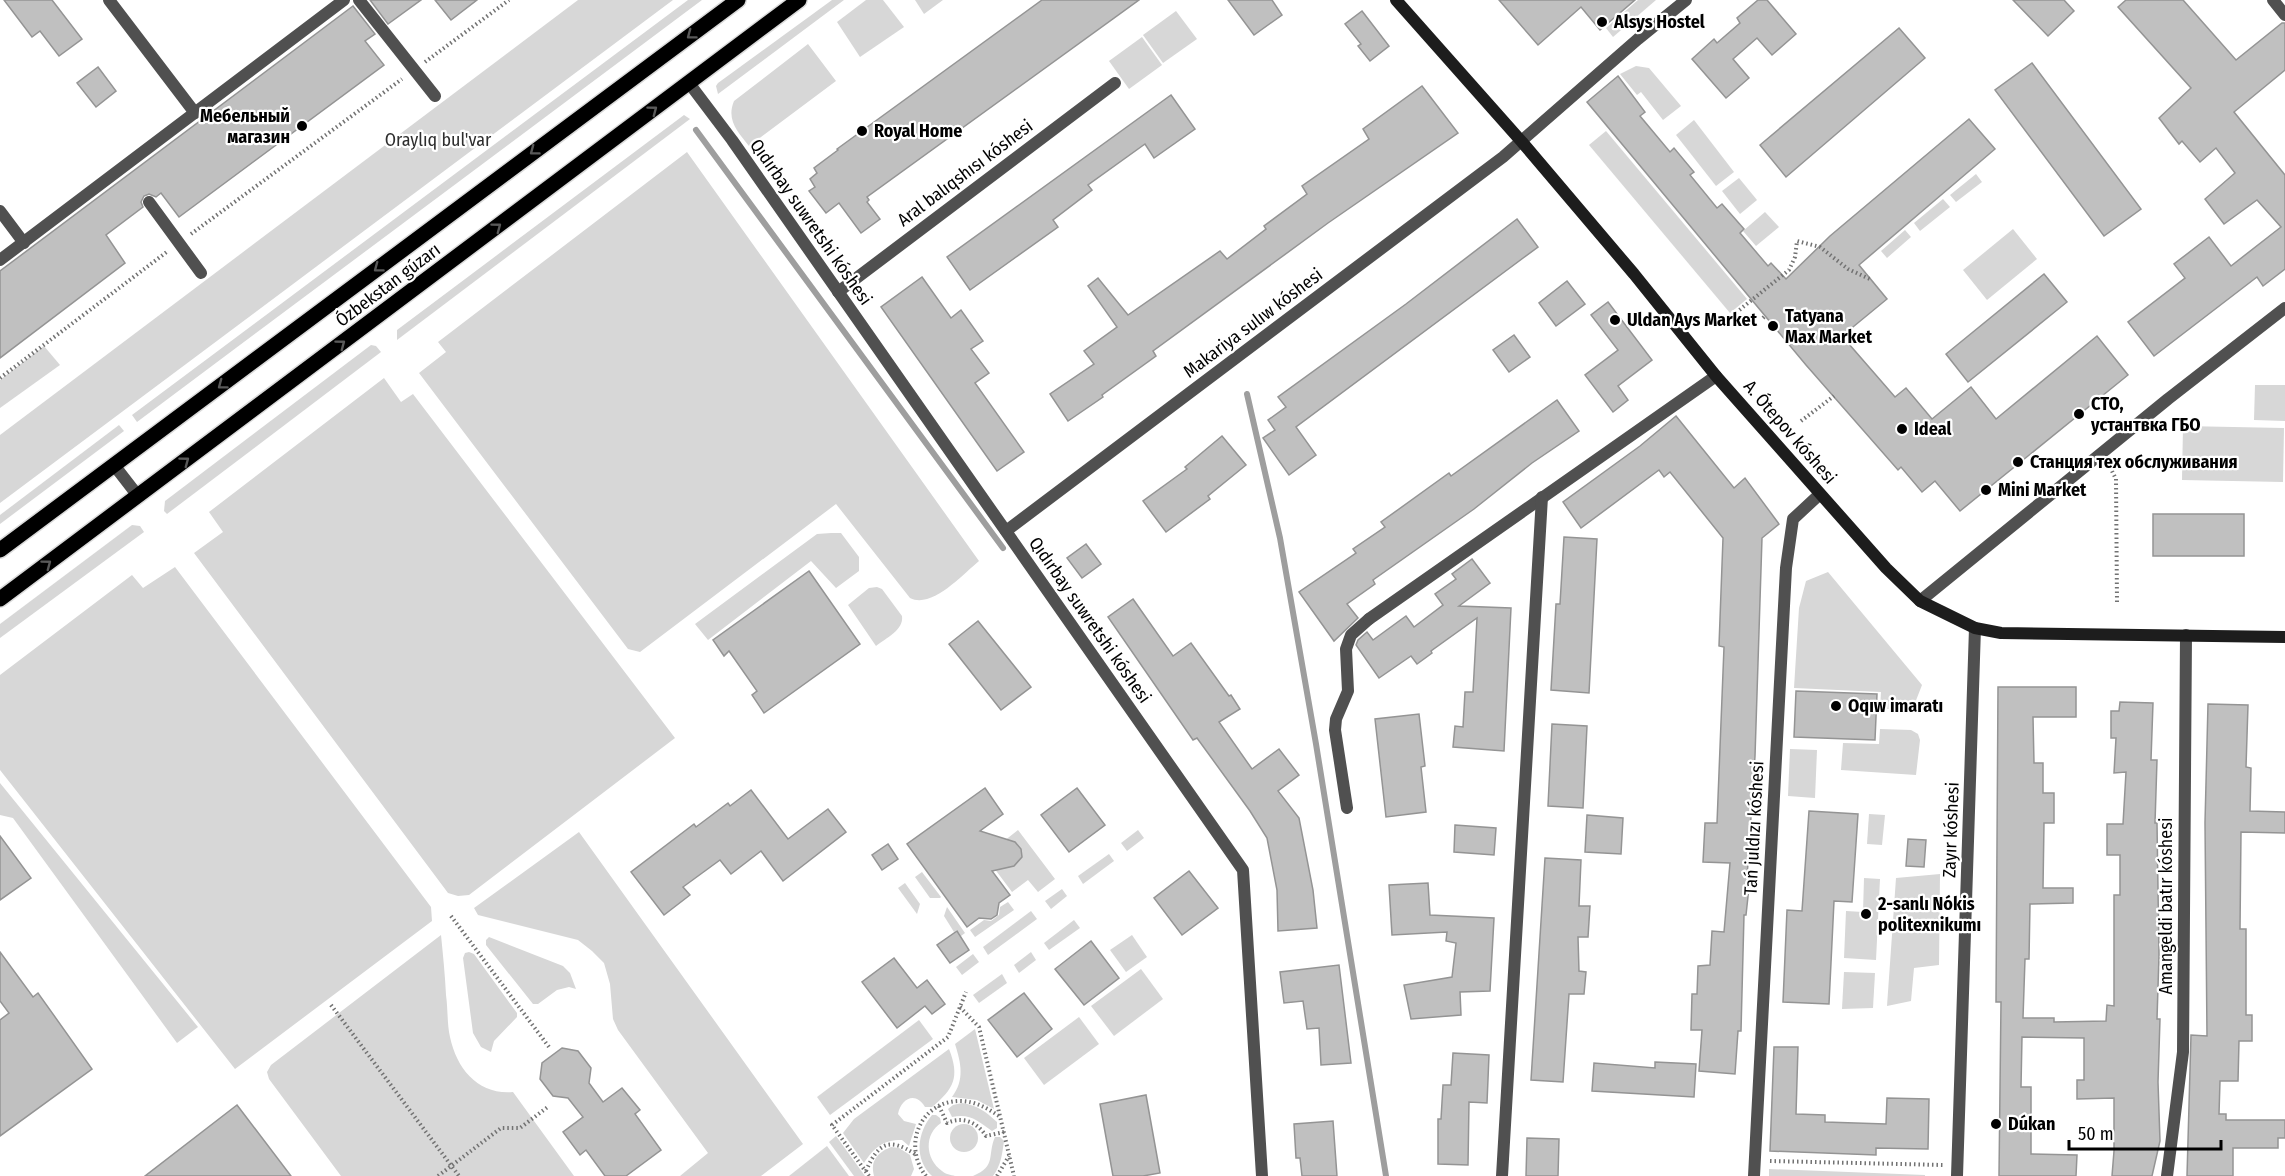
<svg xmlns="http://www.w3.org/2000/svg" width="2285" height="1176" font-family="'Fira Sans Condensed',sans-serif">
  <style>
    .green { fill: #d7d7d7 }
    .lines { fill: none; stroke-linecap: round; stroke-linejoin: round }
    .stream { stroke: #9e9e9e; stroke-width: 6 }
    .building { fill: #c0c0c0; stroke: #949494; stroke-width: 1.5 }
    .primary-casing { stroke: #dbdbdb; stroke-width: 18 }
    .path { stroke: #727272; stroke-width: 4; stroke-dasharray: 1.5 3; stroke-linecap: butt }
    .service { stroke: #505050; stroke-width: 12 }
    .minor { stroke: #505050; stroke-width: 12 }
    .secondary { stroke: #1d1d1d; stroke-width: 12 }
    .primary { stroke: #000; stroke-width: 15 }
    .oneway { stroke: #595959 }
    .poi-dot { fill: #000; stroke: #fff; stroke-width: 2 }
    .labels { text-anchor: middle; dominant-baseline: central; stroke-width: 4.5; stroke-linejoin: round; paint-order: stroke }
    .poi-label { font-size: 18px; font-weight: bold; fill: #000; stroke: #fff; text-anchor: start }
    .park-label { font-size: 18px; fill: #2e2e2e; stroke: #fff }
    .street-label { font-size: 18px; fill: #000; stroke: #fff }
  </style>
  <rect width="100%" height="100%" fill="#fff"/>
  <!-- green -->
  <g class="green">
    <path d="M578,0H673L0,503V435Z"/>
    <path d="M688,0H702L137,422L132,415Z"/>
    <path d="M832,0H844L718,94L716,86L718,83Z"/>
    <path d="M866,0H883L904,27L860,57L837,22Z"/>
    <path d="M915,0H943L924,14Z"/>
    <path d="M1638,0H1656L1613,37L1606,28Z"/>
    <path d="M1176,11L1197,39L1163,63L1143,35Z"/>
    <path d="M1142,37L1162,65L1129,89L1109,61Z"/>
    <path d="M808,44L836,81L749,146C738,132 726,120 734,101Z"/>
    <path d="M1636,66L1649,68L1681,106L1663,120L1641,92L1637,95L1620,74Z"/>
    <path d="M684,115L690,119L397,340V330Z"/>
    <path d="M1694,120L1734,172L1716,186L1676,135Z"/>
    <path d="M1606,131L1747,299L1730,313L1589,145Z"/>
    <path d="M687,152L979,561C962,575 932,609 910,598L836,504L640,652L628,649L419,373L446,352L438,342Z"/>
    <path d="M1976,174L1982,182L1956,202L1950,195Z"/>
    <path d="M1739,178L1757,200L1740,214L1722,191Z"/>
    <path d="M1943,199L1950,207L1920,231L1914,223Z"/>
    <path d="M1765,212L1779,227L1756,246L1743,231Z"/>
    <path d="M2013,229L2037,259L1987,300L1963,270Z"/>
    <path d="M1905,230L1911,237L1887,258L1881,251Z"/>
    <path d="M371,345L376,346L381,352L167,514L164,511L165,501Z"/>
    <path d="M44,346L60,365L0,408V380Z"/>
    <path d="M384,378L401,402L413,394L675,738L469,895L458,896L448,893L194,553L223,532L209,512Z"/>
    <path d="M2255,385H2285V421L2254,420Z"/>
    <path d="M119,425L124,431L0,524V515Z"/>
    <path d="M2183,426L2284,428L2283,482L2182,480Z"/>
    <path d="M132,525L140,526L144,532L0,638V624Z"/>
    <path d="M831,533H841L859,557V571L836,588L811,561L708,640L695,624L817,534Z"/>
    <path d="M175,567L431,907L432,921L235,1069L0,770V675L132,575L143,588Z"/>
    <path d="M1828,572L1922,685L1915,703L1909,709H1880L1881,692L1794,688L1799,608L1806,581Z"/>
    <path d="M877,587L882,589L902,616C904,630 886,638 876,646L848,605L869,588Z"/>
    <path d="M1880,729L1911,730L1918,734L1920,740L1916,775L1841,770L1843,743L1879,744Z"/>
    <path d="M1790,749L1817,750L1815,798L1788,796Z"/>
    <path d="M0,783L198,1027L177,1043L13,818L0,815Z"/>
    <path d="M1869,814L1885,815L1882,845L1867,844Z"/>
    <path d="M1018,830L1055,879L1038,892L1028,880L1012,892L985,856Z"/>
    <path d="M1138,830L1144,838L1127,851L1121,843Z"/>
    <path d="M579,832L803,1144L761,1176H680L708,1153L618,1030L613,1019L610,984L604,963L592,951L578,940L478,915L474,908Z"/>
    <path d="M1109,854L1114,861L1083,884L1078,876Z"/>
    <path d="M922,872L941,897L940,898H930L915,877Z"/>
    <path d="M1940,874L1939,965L1914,968L1911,1001L1887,1006L1896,878Z"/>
    <path d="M1864,878L1880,879L1876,960L1844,958L1846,911L1863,912Z"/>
    <path d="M905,883L920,904L917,914L898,888Z"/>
    <path d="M1062,889L1067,896L1051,909L1045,901Z"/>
    <path d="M1008,902L1014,910L975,937L970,930L984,920L991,921L999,915L1000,907Z"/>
    <path d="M947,907L965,933L961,936L957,930L954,932L944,916Z"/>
    <path d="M1031,911L1037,919L988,955L983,947Z"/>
    <path d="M1074,920L1080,928L1049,950L1044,943Z"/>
    <path d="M441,935C443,955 445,975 446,995C448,1009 447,1024 450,1037C457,1070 479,1095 513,1092L574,1176H341L269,1079L267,1072L271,1065Z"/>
    <path d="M1132,935L1147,957L1126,972L1110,950Z"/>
    <path d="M489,937L563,966L570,973L576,989L569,987L557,990L538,1004H533L486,945V940Z"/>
    <path d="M469,952L474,954L517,1013V1017L494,1041L491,1052L481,1047L473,1033L463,958L465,953Z"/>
    <path d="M1031,952L1036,960L1019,973L1014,965Z"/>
    <path d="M973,954L979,962L962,975L956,967Z"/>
    <path d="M1141,969L1163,999L1114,1036L1091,1006Z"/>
    <path d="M1844,972L1875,973L1873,1008L1842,1009Z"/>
    <path d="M1002,974L1007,983L979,1003L973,995Z"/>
    <path d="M1079,1017L1099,1044L1044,1085L1024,1058Z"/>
    <path d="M919,1020L933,1039L830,1115L817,1097Z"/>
    <path d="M975,1029L994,1109L977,1100L952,1097C965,1080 961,1063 955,1044Z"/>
    <path d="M949,1049C960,1077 954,1089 932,1107H925C916,1091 901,1098 898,1114L904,1121L916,1124L909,1146L902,1140C882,1140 874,1148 864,1163L843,1133L854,1119Z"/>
    <path d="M962,1103C977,1105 986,1112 997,1122V1128L992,1131C978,1121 970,1113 952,1117L948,1109L953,1105Z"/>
    <path d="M932,1115H936L940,1118L941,1123C924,1134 925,1159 942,1171C945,1174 951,1175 955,1176H932C914,1159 917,1133 932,1115Z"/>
    <circle cx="964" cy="1138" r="14"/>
    <path d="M836,1136L865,1176H854L829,1142Z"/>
    <path d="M995,1137H1000L1004,1141C1002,1155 1001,1165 993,1176H973C997,1166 987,1155 995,1137Z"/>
    <path d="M827,1146L849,1176H789Z"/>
    <path d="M891,1147L899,1148L910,1155L914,1169L911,1176H874C870,1161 877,1153 891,1147Z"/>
    <path d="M1769,1169L1925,1175V1176H1769Z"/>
  </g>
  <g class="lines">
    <!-- stream -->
    <g class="stream">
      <path d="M696,130L1003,548"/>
      <path d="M1247,394L1280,538L1316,744L1386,1176"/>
    </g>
  </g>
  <!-- building -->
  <g class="building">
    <path d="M4,0H52L82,39L59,56L40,31L32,37Z"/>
    <path d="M370,0H421L388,24Z"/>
    <path d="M435,0H477L451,20Z"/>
    <path d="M1042,0H1139L867,197L869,200L867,202L880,219L861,233L839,203L826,213L809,191L815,187L810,179L817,173L814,168L838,150L837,149Z"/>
    <path d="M1228,0H1272L1282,15L1254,35Z"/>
    <path d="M1499,0H1635L1600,30L1581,7L1538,45Z"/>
    <path d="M1758,0H1767L1796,34L1772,55L1757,38L1733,59L1749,78L1726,98L1692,59L1714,39L1717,43L1740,23L1737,18Z"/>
    <path d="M2013,0H2064L2074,11L2048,36Z"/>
    <path d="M2126,0H2183L2236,60L2282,23H2285V70L2234,112L2285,175V269L2263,286L2257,277L2154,356L2128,322L2185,278L2174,264L2209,237L2231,266L2281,227L2257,200L2224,224L2205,199L2235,173L2216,148L2200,162L2182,141L2179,144L2159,118L2191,88L2118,7Z"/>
    <path d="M353,6L375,34L365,41L384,65L179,217L161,193L156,197L149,194L144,196L141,202L143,207L106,235L125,263L0,358V271Z"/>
    <path d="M1362,11L1389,46L1370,61L1358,46L1361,44L1345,24Z"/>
    <path d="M1899,28L1925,58L1786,177L1760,145Z"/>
    <path d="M2032,63L2141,209L2104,236L1995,90Z"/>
    <path d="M98,67L116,91L96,107L77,83Z"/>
    <path d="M1618,76L1645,112L1640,116L1670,152L1674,148L1694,172L1690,175L1717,208L1722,204L1744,229L1740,233L1768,266L1771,263L1786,279L1830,236L1969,119L1995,149L1859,265L1887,299L1842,336L1895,397L1906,388L1932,419L1971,387L1996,419L2097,336L2128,375L1960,511L1935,481L1922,492L1901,467L1898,470L1806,365L1587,102Z"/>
    <path d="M1422,86L1458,133L1328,223L1153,351L1156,356L1102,395L1103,397L1068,421L1050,394L1094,364L1084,351L1117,327L1088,286L1098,278L1128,315L1220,251L1227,259L1266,229L1264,226L1307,194L1302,186L1369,139L1363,129Z"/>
    <path d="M1171,95L1195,129L1154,158L1145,144L1088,185L1092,190L1053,220L1058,227L970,290L947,257Z"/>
    <path d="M1517,219L1538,247L1296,427L1316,455L1289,475L1263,438L1275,430L1268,420L1286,407L1278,397L1406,304Z"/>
    <path d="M2044,274L2067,302L1968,382L1946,354Z"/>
    <path d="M922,277L951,318L961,310L983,341L971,349L989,373L975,383L1024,452L997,471L881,307Z"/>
    <path d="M1567,281L1585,304L1556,326L1539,303Z"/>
    <path d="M1608,302L1652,360L1618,386L1628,400L1613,412L1585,375L1618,350L1591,315Z"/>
    <path d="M1514,335L1530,357L1509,372L1493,350Z"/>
    <path d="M1557,400L1579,431L1532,463L1474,509L1373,580L1375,584L1347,604L1358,618L1334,641L1299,592L1356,553L1353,549L1385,527L1381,522L1449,473L1451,476Z"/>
    <path d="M1676,416L1734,488L1745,478L1779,524L1762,538L1755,756L1747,878H1750L1746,915H1744L1741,1031H1738L1735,1074L1699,1071L1702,1030H1691L1692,994H1697L1698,966L1710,965L1712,931L1724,932L1730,863L1703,862L1705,823H1717L1724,647L1719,646L1723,538L1670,472L1664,477L1659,470L1581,528L1563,502L1640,446Z"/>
    <path d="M1222,436L1246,465L1208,496L1210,499L1166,532L1143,501L1187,469L1185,467Z"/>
    <rect x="2153" y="514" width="91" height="42"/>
    <path d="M1564,537L1597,539L1589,693L1551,690L1556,604H1560Z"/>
    <path d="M1086,544L1101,564L1082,578L1067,558Z"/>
    <path d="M1472,559L1490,583L1459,606L1511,608L1504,751L1453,747L1455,726L1463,727L1465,692H1473L1477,618L1431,651L1432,653L1417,664L1411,656L1379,678L1356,645L1358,640L1367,632L1373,640L1406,616L1414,627L1443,605L1435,594L1456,579L1452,574Z"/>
    <path d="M809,571L860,644L764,713L752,695L757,691L729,651L724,656L713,640Z"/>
    <path d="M1133,599L1173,656L1191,643L1229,696L1231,695L1240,709L1219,722L1252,769L1279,749L1299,775L1278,791L1299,818L1313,890L1317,928L1278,931L1277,890L1267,838L1250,811L1197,738L1193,740L1108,617Z"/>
    <path d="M978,621L1031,687L1001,710L949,644Z"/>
    <path d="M1998,687H2076V717H2033L2034,763H2043V793H2054V823H2044L2043,888H2073V903L2030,904L2029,959H2025L2023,1018H2054V1022L2106,1021L2107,1005L2114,1006V895H2120V855H2107V824H2123L2126,772L2114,773L2116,738H2111V711H2119L2120,702L2153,703L2151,760H2157L2155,823H2157L2159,955L2157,1019H2160L2158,1082L2160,1141L2152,1176H2112L2114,1151V1098L2077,1099V1080H2084V1038L2022,1037L2021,1087H2031V1154L2077,1155L2076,1176H1999L2001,1002H1996Z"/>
    <path d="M1796,691L1877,694L1875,740L1794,737Z"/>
    <path d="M2208,704L2248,705L2246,767L2251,768L2250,811L2285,812V833L2241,832L2240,929H2246V1015H2252V1041H2239L2238,1081H2220L2219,1114H2226V1120H2285V1138H2278V1148H2233V1176H2187L2191,1035L2207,1036L2205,823Z"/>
    <path d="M1419,714L1425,766L1421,767L1426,812L1386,817L1375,719Z"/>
    <path d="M1552,724L1587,726L1583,808L1548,806Z"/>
    <path d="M985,788L1003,814L980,831L1015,842L1021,849L1022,857L1014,866L992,871L1010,895L999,903L997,915L991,919L979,918L967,927L907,844Z"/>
    <path d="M1077,788L1105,825L1069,852L1041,815Z"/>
    <path d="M751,790L788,839L828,809L846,832L783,881L761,851L731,874L720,860L683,887L690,895L664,915L631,872L694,824L696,827L728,803L730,806Z"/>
    <path d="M1809,811L1858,814L1852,902L1834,901L1829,1004L1783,1002L1787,910L1802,911Z"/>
    <path d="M1587,815L1623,818L1621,854L1585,852Z"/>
    <path d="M1455,825L1496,828L1494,855L1454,852Z"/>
    <path d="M0,836L31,878L0,900Z"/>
    <path d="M1908,839L1926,840L1924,867L1906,866Z"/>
    <path d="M888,844L898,859L882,870L872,855Z"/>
    <path d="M1545,858L1581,860L1579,906H1590L1588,937H1578L1579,971L1586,972L1584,994H1569L1563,1082L1531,1080Z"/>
    <path d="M1189,871L1218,908L1182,935L1154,898Z"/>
    <path d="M1428,883L1430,915L1494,918L1490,991L1460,992L1461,1015L1411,1019L1404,985L1452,977L1456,943L1446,941L1447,932L1392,935L1389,885Z"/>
    <path d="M957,931L969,950L950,963L937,945Z"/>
    <path d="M1091,941L1119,978L1084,1005L1055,969Z"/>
    <path d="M0,952L33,997L38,993L92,1069L0,1136V1020L9,1013L0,1001Z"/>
    <path d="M894,958L917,988L927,980L945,1004L932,1014L925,1006L897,1028L862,982Z"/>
    <path d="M1339,965L1351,1063L1321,1065L1319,1028L1307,1029L1303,1001L1284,1003L1280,972Z"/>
    <path d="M1024,993L1052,1029L1017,1057L988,1020Z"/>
    <path d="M1774,1047H1798L1796,1114L1825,1115V1122L1886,1124L1887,1098L1929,1099L1928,1149L1876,1148V1155L1770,1151Z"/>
    <path d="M562,1048L578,1051L591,1068L589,1083L603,1102L622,1088L640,1110L635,1114L661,1150L626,1176H605L586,1150L580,1155L563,1132L583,1117L568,1098L553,1096L540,1079L542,1063Z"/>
    <path d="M1453,1053L1489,1055L1487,1103L1469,1102L1468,1165L1438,1164V1119H1441L1443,1085H1451Z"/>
    <path d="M1655,1062L1696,1064L1694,1097L1592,1091L1594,1063L1655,1068Z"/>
    <path d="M1146,1095L1160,1173L1143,1176H1113L1100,1104Z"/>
    <path d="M237,1105L291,1176H145Z"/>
    <path d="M1333,1121L1337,1176H1302L1300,1158H1296L1294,1124Z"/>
    <path d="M1527,1138L1559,1139L1558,1176H1526Z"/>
  </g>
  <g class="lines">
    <defs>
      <g id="primary">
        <path d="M0,550L738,0"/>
        <path d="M0,599L799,0"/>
      </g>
    </defs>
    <!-- primary casing -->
    <use href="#primary" class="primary-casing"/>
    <!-- path -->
    <g class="path">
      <path d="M425,62L509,0"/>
      <path d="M191,234L402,79"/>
      <path d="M1763,318L1766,315"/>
      <path d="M1722,324L1789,270L1795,257L1797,241L1820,247L1848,269L1872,280"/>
      <path d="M0,378L168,251"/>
      <path d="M1801,421L1834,396"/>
      <path d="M2110,467L2116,479L2117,602"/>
      <path d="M451,916L549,1047"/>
      <path d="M331,1005L459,1176"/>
      <path d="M960,1007L979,1027L1014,1176"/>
      <path d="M939,1106L947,1123C963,1116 977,1122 986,1136L1004,1132"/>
      <path d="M1770,1161L1943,1165"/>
      <path d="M866,1171C878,1143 889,1137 915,1154"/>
      <path d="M438,1176L501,1128H520L549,1106"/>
      <path d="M869,1176L832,1125L948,1037L966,992"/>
      <path d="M926,1176C902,1146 920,1101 960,1101C975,1101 987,1108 999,1116"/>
      <path d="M997,1176L1009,1156"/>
    </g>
    <!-- service -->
    <g class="service">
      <path d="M2273,0L2285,15"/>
      <path d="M149,202L201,273"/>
      <path d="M0,260L344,0"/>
      <path d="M114,465L138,496"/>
      <path d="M1347,808L1335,730L1336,719L1348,691L1346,649L1351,635L1369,619"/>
    </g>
    <!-- minor -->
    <g class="minor">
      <path d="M109,0L195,113"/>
      <path d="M359,0L435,96"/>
      <path d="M689,83L732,140L1243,870L1262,1176"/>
      <path d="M0,211L24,243"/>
      <path d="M838,292L1115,83"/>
      <path d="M1006,531L1503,157L1638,39L1686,0"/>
      <path d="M1920,601L2168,399L2285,308"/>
      <path d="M1369,619L1716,376"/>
      <path d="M1502,1176L1542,497"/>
      <path d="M1754,1176L1786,568L1793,519L1820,494"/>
      <path d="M1957,1176L1975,628"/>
      <path d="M2167,1176L2183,1052L2186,635"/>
    </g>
    <!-- secondary -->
    <path class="secondary" d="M1396,0L1522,142L1634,274L1716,376L1886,568L1920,601L1975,628L2001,633L2285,637"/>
    <!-- primary -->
    <use href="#primary" class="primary"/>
  </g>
  <!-- one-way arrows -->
  <defs><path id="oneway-chevron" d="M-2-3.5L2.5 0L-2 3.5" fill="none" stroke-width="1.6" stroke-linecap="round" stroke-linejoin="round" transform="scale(1.5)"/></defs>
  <g class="oneway">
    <use href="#oneway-chevron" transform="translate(691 35) rotate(143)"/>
    <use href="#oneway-chevron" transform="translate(653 110) rotate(-37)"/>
    <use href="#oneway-chevron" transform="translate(534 151) rotate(143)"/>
    <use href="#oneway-chevron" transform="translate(497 227) rotate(-37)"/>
    <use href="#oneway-chevron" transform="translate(378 268) rotate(143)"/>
    <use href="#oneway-chevron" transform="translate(341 344) rotate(-37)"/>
    <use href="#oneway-chevron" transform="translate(222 385) rotate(143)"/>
    <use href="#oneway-chevron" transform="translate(185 461) rotate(-37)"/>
    <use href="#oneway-chevron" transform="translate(47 564) rotate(-37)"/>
  </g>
  <!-- markers -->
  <g class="poi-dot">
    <circle cx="1602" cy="22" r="6"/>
    <circle cx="302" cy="126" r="6"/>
    <circle cx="862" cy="131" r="6"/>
    <circle cx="1615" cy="320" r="6"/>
    <circle cx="1773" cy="326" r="6"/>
    <circle cx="2079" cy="414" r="6"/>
    <circle cx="1902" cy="429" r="6"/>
    <circle cx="2018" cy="462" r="6"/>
    <circle cx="1986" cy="490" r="6"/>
    <circle cx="1836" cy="706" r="6"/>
    <circle cx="1866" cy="914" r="6"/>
    <circle cx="1996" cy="1124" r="6"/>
  </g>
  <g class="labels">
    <!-- poi labels -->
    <g class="poi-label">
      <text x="1614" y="22">Alsys Hostel</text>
      <text x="290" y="116" text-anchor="end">Мебельный<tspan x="290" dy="21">магазин</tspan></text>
      <text x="874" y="131">Royal Home</text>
      <text x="1785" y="316">Tatyana<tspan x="1785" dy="21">Max Market</tspan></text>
      <text x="1627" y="320">Uldan Ays Market</text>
      <text x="2091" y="404">СТО,<tspan x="2091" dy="21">устантвка ГБО</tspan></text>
      <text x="1914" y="429">Ideal</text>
      <text x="2030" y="462">Станция тех обслуживания</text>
      <text x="1998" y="490">Mini Market</text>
      <text x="1848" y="706">Oqıw imaratı</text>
      <text x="1878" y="904">2-sanlı Nókis<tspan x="1878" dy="21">politexnikumı</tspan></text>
      <text x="2008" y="1124">Dúkan</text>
    </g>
    <!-- park labels -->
    <g class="park-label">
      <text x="438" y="140">Oraylıq bul'var</text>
    </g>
    <!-- street labels -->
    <g class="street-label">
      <text transform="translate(965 173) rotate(-37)">Aral balıqshısı kóshesi</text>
      <text transform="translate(811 222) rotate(55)">Qıdırbay suwretshi kóshesi</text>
      <text transform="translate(388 285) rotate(-37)">Ózbekstan gúzarı</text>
      <text transform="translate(1253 323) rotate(-37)">Makariya sulıw kóshesi</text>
      <text transform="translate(1790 432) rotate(49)">A. Ótepov kóshesi</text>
      <text transform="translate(1090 620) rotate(55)">Qıdırbay suwretshi kóshesi</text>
      <text transform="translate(1754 828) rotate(-87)">Tań juldızı kóshesi</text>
      <text transform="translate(1951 830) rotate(-88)">Zayır kóshesi</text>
      <text transform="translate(2166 906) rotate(-90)">Amangeldi batır kóshesi</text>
    </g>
  </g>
  <!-- scale -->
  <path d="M2069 1140v9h152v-9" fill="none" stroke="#000000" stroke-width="3"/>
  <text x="2078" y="1140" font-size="18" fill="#000000" stroke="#ffffff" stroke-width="4.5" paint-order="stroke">50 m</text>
</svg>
